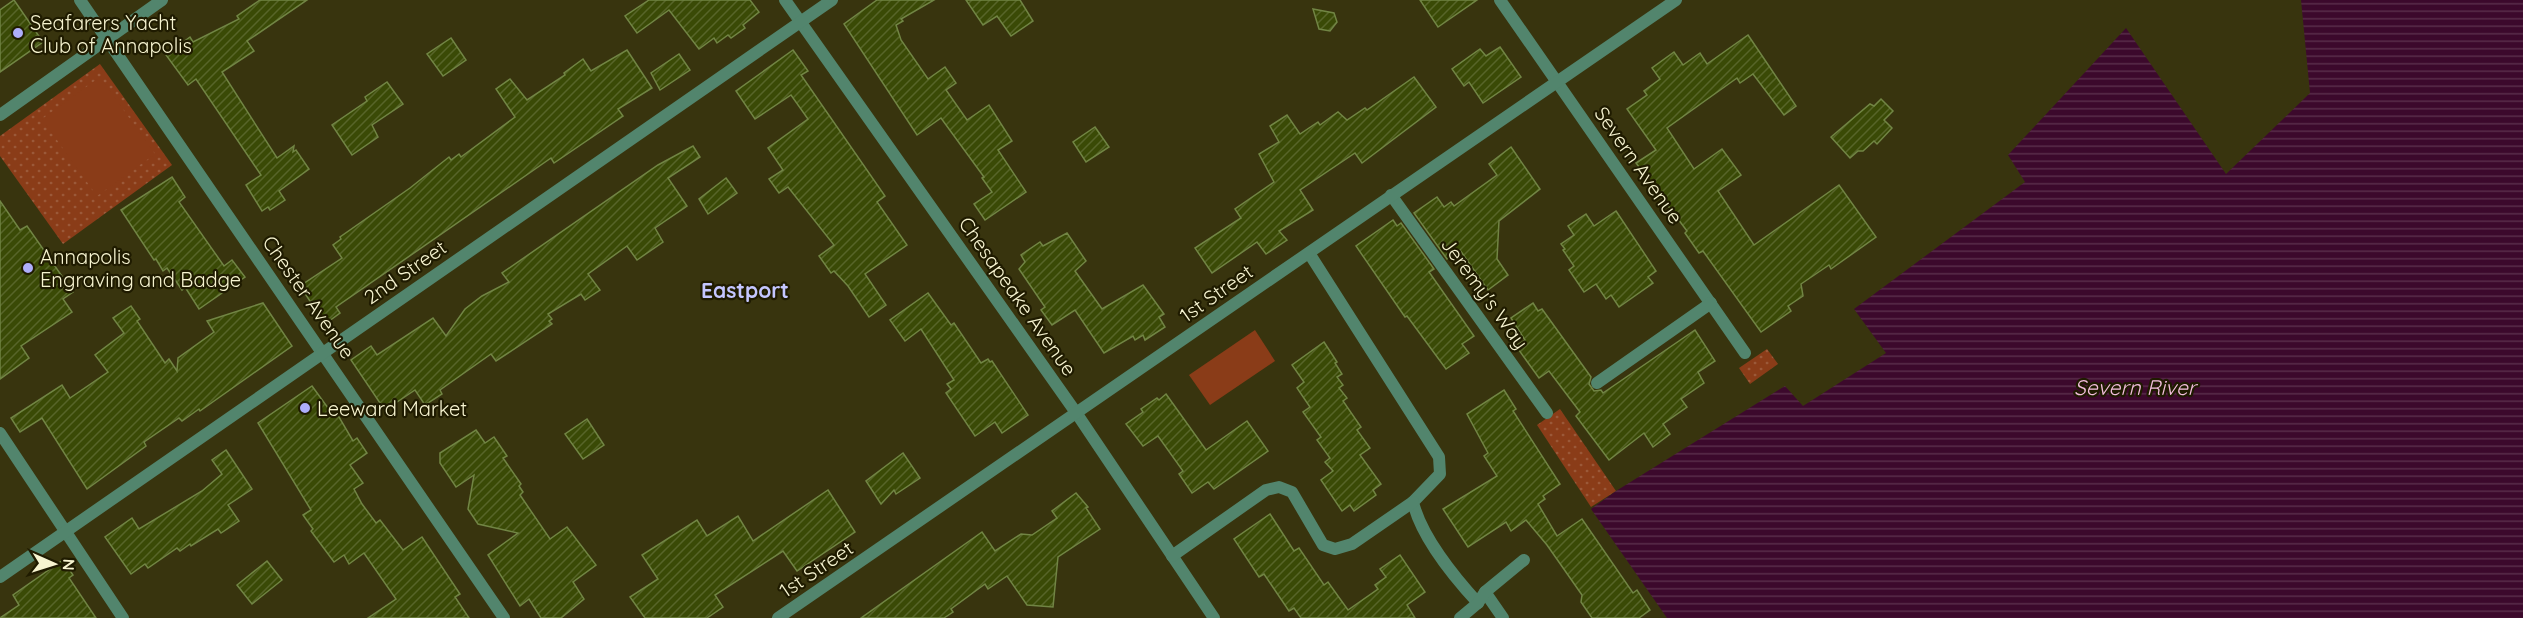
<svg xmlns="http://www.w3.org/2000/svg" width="2523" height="618" font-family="Quicksand,sans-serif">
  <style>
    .green { fill: url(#green-dots) }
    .pitch { fill: #8a3c18 }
    .water { fill: url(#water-rules) }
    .building { fill: url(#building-hatch); stroke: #718544; stroke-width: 1.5 }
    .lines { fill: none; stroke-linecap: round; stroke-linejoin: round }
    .street { stroke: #52856d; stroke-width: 12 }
    .poi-dot { fill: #aeaefb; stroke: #1f1b00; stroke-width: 2 }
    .labels { text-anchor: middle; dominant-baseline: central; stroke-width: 4.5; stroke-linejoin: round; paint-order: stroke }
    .poi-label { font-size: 20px; fill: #f7f4d0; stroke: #1f1b00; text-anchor: start }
    .street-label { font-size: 20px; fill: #f7f4d0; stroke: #1f1b00 }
    .neighbourhood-label { font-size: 21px; font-weight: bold; fill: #c4c6ff; stroke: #1f1b00 }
    .water-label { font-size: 21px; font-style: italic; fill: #f3bedd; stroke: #1f1b00 }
  </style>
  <defs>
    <pattern id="green-dots" width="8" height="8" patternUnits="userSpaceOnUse" patternTransform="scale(1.5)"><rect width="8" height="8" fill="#8a3c18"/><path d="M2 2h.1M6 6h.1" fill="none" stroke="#9b5939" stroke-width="1.8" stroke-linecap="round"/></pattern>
    <pattern id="water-rules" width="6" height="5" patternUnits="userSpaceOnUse" patternTransform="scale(1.5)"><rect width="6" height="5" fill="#3c092c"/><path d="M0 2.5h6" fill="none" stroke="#592d4a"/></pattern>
    <pattern id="building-hatch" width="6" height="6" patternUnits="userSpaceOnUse" patternTransform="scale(1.5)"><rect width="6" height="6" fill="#3a4a06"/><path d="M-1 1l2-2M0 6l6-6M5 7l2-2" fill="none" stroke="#576529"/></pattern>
  </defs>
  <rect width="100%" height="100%" fill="#38340e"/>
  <!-- green -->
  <g class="green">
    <path d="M100,64L172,165L63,244L0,156V136Z"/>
    <path d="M1767,349L1778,364L1750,384L1739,368Z"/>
    <path d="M1560,409L1616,491L1591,507L1537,425Z"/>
  </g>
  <!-- pitch -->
  <g class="pitch">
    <path d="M100,77L155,154L97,196L42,119Z"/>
    <path d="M1255,330L1275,361L1210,405L1189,375Z"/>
  </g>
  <!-- water -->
  <path class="water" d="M2301,0H2523V618H1667L1591,509L1616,491L1785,386L1803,406L1886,353L1854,309L2025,182L2008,155L2126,28L2226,174L2310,93Z"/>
  <!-- building -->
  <g class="building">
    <path d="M14,0L43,42L0,72V10Z"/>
    <path d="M260,0H307L247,41L254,51L222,72L277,158L294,146L293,152L296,150L309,169L279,191L285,200L270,210L268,207L262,211L246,185L261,175L196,79L188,85L166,55L190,37L193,42L239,19L237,16Z"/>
    <path d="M649,0H750L759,12L743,25L745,28L731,38L728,35L717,43L714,38L699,49L669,10L637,33L625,16Z"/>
    <path d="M877,0H934L901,19L903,21L896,25L901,40L928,79L945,67L956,83L946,90L967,120L989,105L1012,141L998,150L1026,192L985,220L974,204L992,192L982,178L984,177L941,118L917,135L844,24Z"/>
    <path d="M966,0H1020L1033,21L1011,36L997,16L983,25Z"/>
    <path d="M1420,0H1477L1438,27Z"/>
    <path d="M1313,9L1334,13L1337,22L1330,31L1319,29Z"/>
    <path d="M1748,35L1796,106L1784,115L1753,74L1740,83L1737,78L1667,128L1694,169L1722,149L1741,175L1718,191L1754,245L1839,185L1876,237L1831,269L1829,265L1801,284L1803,296L1788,306L1791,311L1761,332L1703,251L1699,253L1685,233L1687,231L1636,163L1656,150L1627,109L1647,95L1644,91L1660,79L1652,68L1674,52L1683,65L1700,53L1707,64Z"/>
    <path d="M451,38L466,60L443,76L427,54Z"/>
    <path d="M1500,47L1521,77L1483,103L1469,82L1464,86L1452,69L1480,49L1486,56Z"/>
    <path d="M627,50L652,88L618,109L623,116L554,163L551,158L336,307L340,313L325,324L300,286L342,258L333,245L341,239L340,237L410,188L449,157L451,160L459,154L461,157L515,117L496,89L510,79L527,100L565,75L564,73L583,59L591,71Z"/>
    <path d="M793,50L808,71L801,75L885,196L877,202L907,245L865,274L886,305L869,317L848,286L834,271L831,273L819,256L834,245L788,187L779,193L769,179L783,170L768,148L808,119L791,95L755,119L736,91Z"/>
    <path d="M679,54L690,70L660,90L651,73Z"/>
    <path d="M1414,77L1436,107L1362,163L1355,153L1300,190L1313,210L1279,231L1287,240L1266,254L1257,242L1212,273L1195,248L1241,218L1235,209L1274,182L1259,154L1279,142L1270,126L1287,115L1300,134L1318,122L1320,125L1338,112L1347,120L1365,108L1367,110Z"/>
    <path d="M387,82L403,104L372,125L378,137L352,155L332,125L367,101L365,97Z"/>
    <path d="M1881,99L1893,111L1884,120L1892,128L1877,144L1874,141L1863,151H1858L1850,158L1831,137L1870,104L1874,106Z"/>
    <path d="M1095,127L1109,147L1086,162L1073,142Z"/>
    <path d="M693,146L700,157L668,178L687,206L655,228L663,242L637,260L627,246L588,274L600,290L585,300L581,294L548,314L552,319L549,321L552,324L496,361L491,354L440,390L442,394L425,405L415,390L388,408L385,404L382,406L351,360L371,346L377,355L433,318L446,336L465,309L482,296L509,282L502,273L658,165Z"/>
    <path d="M1511,147L1540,189L1499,221L1497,259L1508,275L1488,290L1460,250L1447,259L1414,213L1437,197L1444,207L1451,202L1454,206L1497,175L1489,164Z"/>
    <path d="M172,177L185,197L179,202L224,266L232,260L245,277L199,309L185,287L182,290L167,268L163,271L156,259L154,260L121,210Z"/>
    <path d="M726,178L737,193L708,214L699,199Z"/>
    <path d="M0,201L20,230L27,226L73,292L63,299L72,312L21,346L29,358L0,379Z"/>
    <path d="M1616,211L1656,271L1648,277L1653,283L1619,307L1611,295L1606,299L1596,284L1584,292L1569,270L1574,266L1563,250L1565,249L1561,244L1574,235L1568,226L1586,214L1594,226Z"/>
    <path d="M1393,220L1397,226L1401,223L1434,269L1429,272L1474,336L1462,344L1469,353L1446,369L1407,316L1405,317L1356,246Z"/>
    <path d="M1067,233L1086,261L1075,271L1102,309L1143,285L1164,314L1159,317L1165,327L1145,340L1143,335L1135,340L1133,336L1104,353L1075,310L1052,325L1041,310L1045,307L1019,269L1025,262L1021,255L1040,242L1043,246Z"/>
    <path d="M928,293L951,325L954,323L981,363L988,359L990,362L992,361L1028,415L1002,433L995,422L975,436L946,393L951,389L947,384L954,380L921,329L905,341L890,320Z"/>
    <path d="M263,303L292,346L200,411L199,409L182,421L179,418L144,442L146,446L87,489L42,418L20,432L11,418L62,385L70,398L108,372L95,355L124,333L113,318L131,306L140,319L137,321L165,363L169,359L177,371L178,358L214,332L207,321Z"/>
    <path d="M1533,303L1538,311L1542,309L1591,377L1589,384L1594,391L1601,390L1603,393L1695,330L1715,361L1698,372L1704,383L1681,399L1687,407L1663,424L1670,434L1653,447L1644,433L1609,460L1576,416L1580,412L1549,371L1539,378L1516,346L1525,340L1511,318Z"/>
    <path d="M1324,342L1337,362L1335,363L1342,374L1337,377L1343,385L1339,388L1347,398L1343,401L1361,427L1357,430L1370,448L1360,455L1381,484L1373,490L1376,495L1354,511L1350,505L1342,511L1321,480L1333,471L1325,462L1330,458L1317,440L1321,437L1303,412L1310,407L1297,388L1304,382L1292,365Z"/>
    <path d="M312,386L328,408L332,405L353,441L357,438L367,453L350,465L363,483L354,489L362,504L376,523L380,520L403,550L422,537L460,594L455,597L469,618H368L396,599L364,553L349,564L344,555L334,562L311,531L313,529L303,515L311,510L258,423Z"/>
    <path d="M1504,390L1516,409L1513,411L1560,484L1543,496L1545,499L1538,504L1557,536L1582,519L1633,593L1637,590L1650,610L1639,618H1592L1581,602L1582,595L1547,545L1526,520L1511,531L1506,522L1468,547L1443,509L1497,476L1484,456L1488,453L1467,414Z"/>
    <path d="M1166,394L1206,450L1247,421L1268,451L1214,489L1208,482L1192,493L1179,474L1183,471L1158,436L1143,446L1126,424L1143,412L1141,409L1157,398L1159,400Z"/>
    <path d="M587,419L604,445L583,459L565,434Z"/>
    <path d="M476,430L485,443L494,437L507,456L503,458L521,484L519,486L523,492L520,495L550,539L567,527L596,565L573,582L584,599L561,618H541L529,599L520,606L488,555L518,533L478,524L468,509L474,475L456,487L440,463V453Z"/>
    <path d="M226,450L252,489L228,505L239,521L221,533L218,529L191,546L190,544L180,551L177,548L148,568L145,564L131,574L105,537L132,518L139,529L202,491L222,474L212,460Z"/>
    <path d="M903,453L920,478L896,494L894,490L881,504L866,481Z"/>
    <path d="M828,490L855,532L797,571L783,551L715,595L723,607L707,618H645L630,597L658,579L642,555L697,520L707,536L738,516L753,541Z"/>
    <path d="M1076,493L1088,507L1086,508L1100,529L1058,557L1053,607L1027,605L1007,576L988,589L985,584L951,609L953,612L944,618H861L982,532L995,551L1021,534L1032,535L1057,518L1052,511Z"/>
    <path d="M1270,514L1294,551L1299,548L1324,585L1328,582L1348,610L1378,589L1375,585L1386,577L1380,569L1400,555L1425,592L1407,605L1415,618H1301L1294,608L1289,611L1264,574L1259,577L1234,539Z"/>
    <path d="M63,560L73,575L69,578L96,618H0L19,605L13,595Z"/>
    <path d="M267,561L282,580L252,604L237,585Z"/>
  </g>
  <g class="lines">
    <!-- street -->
    <g class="street">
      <path d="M80,0L504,618"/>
      <path d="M785,0L1077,414L1214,618"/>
      <path d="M1500,0L1745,353"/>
      <path d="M0,115L162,0"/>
      <path d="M1391,195L1547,413"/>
      <path d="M1309,253L1439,457L1440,474L1413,502C1421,536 1454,577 1478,603"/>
      <path d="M1597,383L1711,303"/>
      <path d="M0,433L123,618"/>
      <path d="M1172,556L1266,490L1279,487L1292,492L1323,545L1335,549L1352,544L1413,502"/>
      <path d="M0,577L832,0"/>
      <path d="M1485,592L1503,618"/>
      <path d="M778,618L1676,0"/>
      <path d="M1460,618L1478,603L1485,592L1524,560"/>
    </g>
  </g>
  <!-- markers -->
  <g class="poi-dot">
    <circle cx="18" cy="33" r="6"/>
    <circle cx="28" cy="268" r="6"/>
    <circle cx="305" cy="408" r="6"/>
  </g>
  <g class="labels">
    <!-- poi labels -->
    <g class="poi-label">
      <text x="30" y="22">Seafarers Yacht<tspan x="30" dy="23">Club of Annapolis</tspan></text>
      <text x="40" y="256">Annapolis<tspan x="40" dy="23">Engraving and Badge</tspan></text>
      <text x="317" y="408">Leeward Market</text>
    </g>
    <!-- street labels -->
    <g class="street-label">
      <text transform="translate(1639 165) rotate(55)">Severn Avenue</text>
      <text transform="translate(405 272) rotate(-35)">2nd Street</text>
      <text transform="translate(1216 293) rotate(-35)">1st Street</text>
      <text transform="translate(1485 293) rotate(54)">Jeremy's Way</text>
      <text transform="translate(1018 296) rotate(55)">Chesapeake Avenue</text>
      <text transform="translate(309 297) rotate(55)">Chester Avenue</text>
      <text transform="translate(816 569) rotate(-34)">1st Street</text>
    </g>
    <!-- neighbourhood labels -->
    <g class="neighbourhood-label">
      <text x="745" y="290">Eastport</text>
    </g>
    <!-- water labels -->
    <g class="water-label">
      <text x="2135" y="387">Severn River</text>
    </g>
  </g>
  <!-- north arrow -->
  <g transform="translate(54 564) rotate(93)" stroke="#1f1b00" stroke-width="4.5" paint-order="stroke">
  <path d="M0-4.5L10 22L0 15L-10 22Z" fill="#f7f4d0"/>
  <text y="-9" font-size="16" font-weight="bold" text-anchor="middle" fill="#f7f4d0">N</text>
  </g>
</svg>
